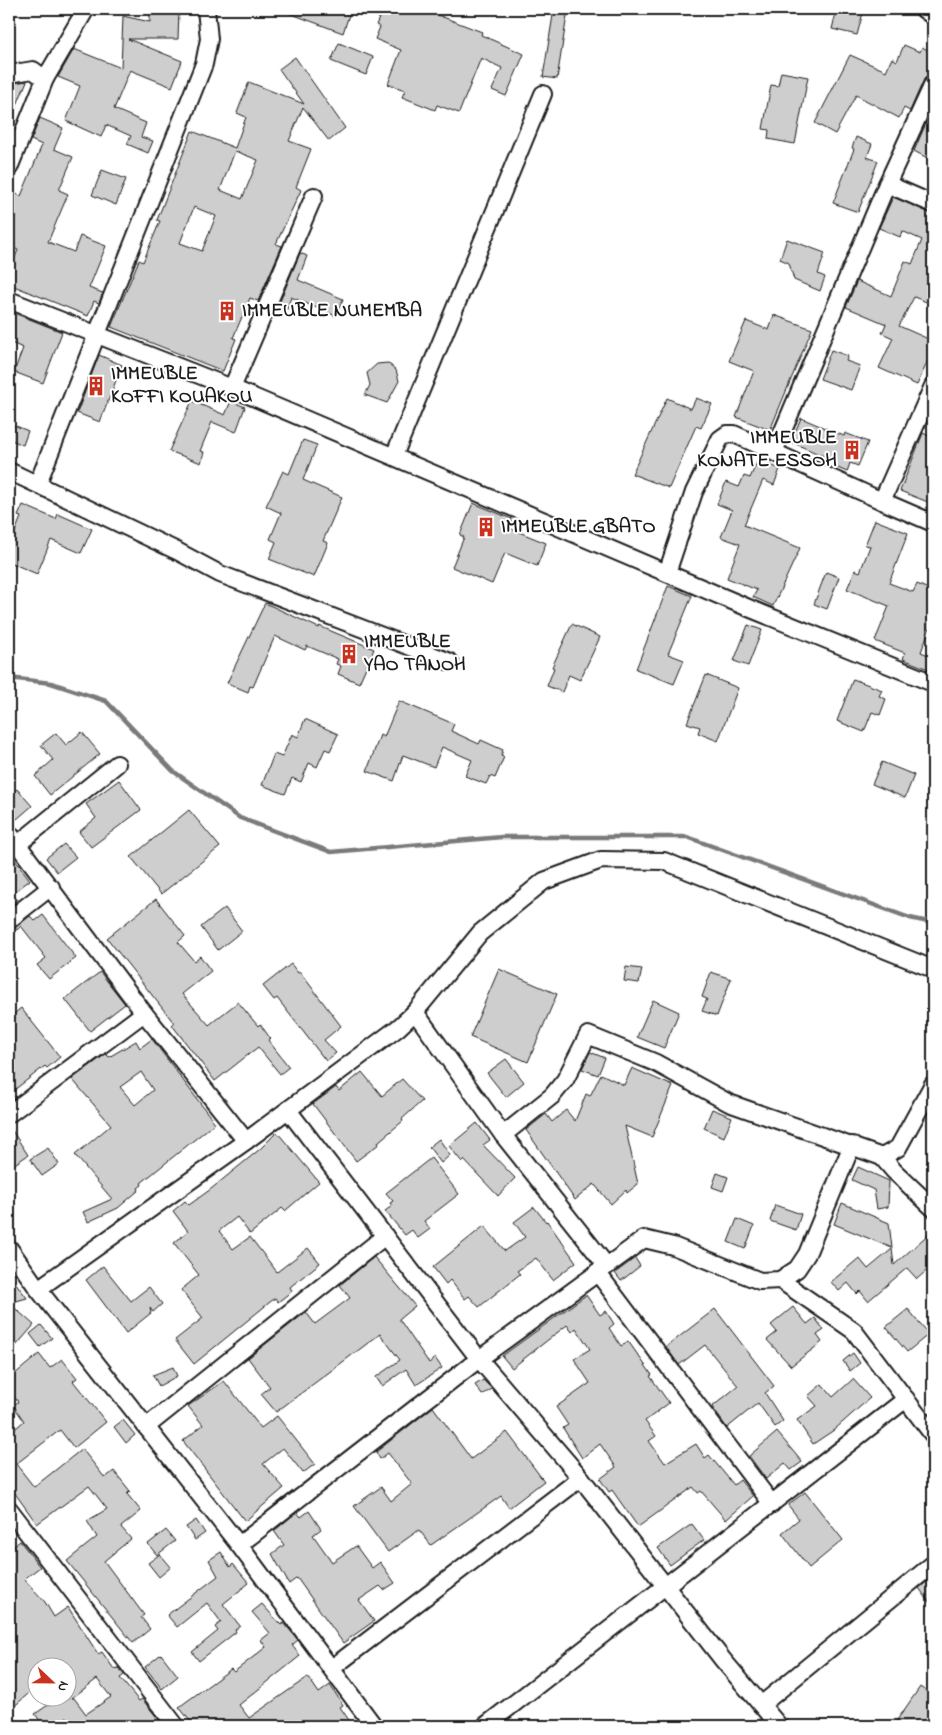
<svg xmlns="http://www.w3.org/2000/svg" width="942" height="1735" font-family="'Indie Flower',sans-serif">
  <style>
    .lines { fill: none; stroke-linecap: round; stroke-linejoin: round }
    .stream { stroke: #7a7a7a; stroke-width: 4.5 }
    .building { fill: #cecece; stroke: #1c1c1c; fill-rule: evenodd }
    .minor-casing { stroke: #1c1c1c; stroke-width: 20 }
    .minor { stroke: #fff; stroke-width: 16 }
    .labels { text-anchor: middle; dominant-baseline: central; stroke-width: 4; stroke-linejoin: round; paint-order: stroke }
    .poi-label { font-size: 20px; font-weight: bold; fill: #1c1c1c; stroke: #fff; text-anchor: start }
  </style>
  <rect width="100%" height="100%" fill="#fff"/>
  <filter id="ink" filterUnits="userSpaceOnUse"><feTurbulence type="fractalNoise" baseFrequency=".02" numOctaves="2"/><feDisplacementMap in="SourceGraphic" scale="10" xChannelSelector="R" yChannelSelector="G"/><feConvolveMatrix kernelMatrix="1 2 1 2 8 2 1 2 1" color-interpolation-filters="sRGB"/></filter>
  <g filter="url(#ink)">
    <g class="lines">
      <!-- stream -->
      <path class="stream" d="M9,678L51,683L106,701L173,771L240,818L331,852L502,837H687L910,918L933,923"/>
    </g>
    <!-- building -->
    <g class="building">
      <path d="M150,9H179L178,39H128L182,61L172,87L130,70L114,109L146,123L141,137L153,141L148,153L127,144L131,136L106,125L101,137L66,121L80,86L58,77L74,49L121,68L123,16L150,22Z"/>
      <path d="M278,9H351L343,33Z"/>
      <path d="M383,9H422L482,32L481,35L524,54L506,96L492,90L502,68L481,58L459,113L437,105L435,110L402,97L405,90L388,84L401,50L375,39L380,27L376,25Z"/>
      <path d="M554,9H568L557,79L543,77Z"/>
      <path d="M837,9H864L857,35L832,29Z"/>
      <path d="M339,43L373,57L366,75L331,61Z"/>
      <path d="M904,45L920,52L922,47L933,53V74L924,79L910,111L904,108L899,118L856,95L835,134L815,123L850,55L886,71L892,58L897,61Z"/>
      <path d="M295,57L345,128L329,141L303,107L289,141L311,149L296,187L301,190L276,244L282,246L258,301L250,298L233,338L236,339L223,371L111,327L139,260L143,262L160,221L157,220L192,131L235,148L246,117L237,113L249,82L304,104L279,69ZM235,151L258,160L242,199L220,190ZM194,207L216,216L202,251L180,243Z"/>
      <path d="M781,72L808,77L795,144L768,139L769,130L763,129L771,85L778,86Z"/>
      <path d="M27,81L9,124V94L13,83Z"/>
      <path d="M933,107V161L914,151Z"/>
      <path d="M40,118L63,128L54,149L73,157L59,190L68,194L48,242L74,252L80,236L106,246L89,288L103,293L99,303L94,301L88,316L9,284V272L18,250L9,246V191L21,196L42,145L31,140Z"/>
      <path d="M856,137L872,144L867,157L878,161L858,212L833,203L854,149L852,148Z"/>
      <path d="M102,170L126,179L116,205L92,195Z"/>
      <path d="M893,197L933,214V293L929,303L914,297L899,326L933,341V357L930,356L917,385L879,368L893,338L882,333L886,324L846,307L857,281L891,296L905,261L912,264L922,240L902,231L900,237L879,228Z"/>
      <path d="M787,239L825,253L818,274L825,277L820,291L794,280L789,263L780,259Z"/>
      <path d="M300,253L307,256L298,280L343,299L336,316L291,297L285,315L276,311Z"/>
      <path d="M9,311L62,332L43,383L14,372L23,348L9,342Z"/>
      <path d="M774,315L812,329L770,430L736,417L754,371L729,361L746,321L769,330Z"/>
      <path d="M831,350L848,356L846,361L860,366L851,390L820,379Z"/>
      <path d="M99,355L122,365L100,422L77,413Z"/>
      <path d="M388,363L396,370L399,381L387,403L365,395L370,385L367,373L377,364Z"/>
      <path d="M667,398L691,409L696,398L712,404L701,428L696,426L669,488L632,474Z"/>
      <path d="M192,401L225,415L231,401L245,407L236,432L212,422L200,451L204,452L201,463L169,451Z"/>
      <path d="M801,418L844,436L845,433L868,442L858,466L850,463L847,472L833,466L835,461L791,442Z"/>
      <path d="M9,423L28,431L23,445L9,439Z"/>
      <path d="M923,433L933,438V504L900,491Z"/>
      <path d="M303,440L317,445L303,480L342,497L323,541L328,543L314,577L269,559L276,542L270,539L281,513L266,506L283,471L289,474Z"/>
      <path d="M758,460L780,469L774,485L763,480L744,525L800,548L773,606L753,597L757,590L727,578L740,544L721,537L732,510L717,504L726,482L739,487L744,476L750,478Z"/>
      <path d="M473,503L512,519L509,528L546,543L537,566L505,553L492,584L452,567L464,537L460,535Z"/>
      <path d="M23,505L56,519L58,514L92,529L81,553L51,540L37,574L9,562V547L21,517L18,516Z"/>
      <path d="M875,520L908,533L889,583L913,592L917,584L933,591V619L921,652L933,657V671L903,659L905,653L875,641L889,606L847,589L855,570L860,572L870,546L865,545Z"/>
      <path d="M826,572L839,577L827,609L814,604Z"/>
      <path d="M668,586L692,596L668,654L684,660L674,684L636,669Z"/>
      <path d="M265,603L319,628V626L374,649L359,683L338,674L341,666L336,664L338,659L307,646L305,650L275,636L253,687L250,686L248,692L227,683Z"/>
      <path d="M572,624L600,637L580,680L569,675L562,692L547,686L554,668L552,667Z"/>
      <path d="M748,625L762,630L748,666L734,661Z"/>
      <path d="M706,675L738,688L718,741L698,733L700,727L687,723Z"/>
      <path d="M853,679L882,690L879,696L886,699L880,715L872,712L864,732L837,721Z"/>
      <path d="M399,701L454,724L451,731L479,744L481,740L503,750L501,756L504,757L495,778L490,776L486,784L465,776L472,760L442,747L434,767L403,755L394,781L367,771L380,735L384,737Z"/>
      <path d="M305,719L338,734L330,751L325,749L317,767L309,763L301,782L292,778L285,794L262,785L274,754L282,757L292,734L298,737Z"/>
      <path d="M82,732L100,754L50,795L35,776L53,760L41,745L56,733L66,745Z"/>
      <path d="M882,762L914,775L905,798L872,784Z"/>
      <path d="M119,780L141,810L91,847L79,832L96,818L86,804Z"/>
      <path d="M17,789L32,806L17,819L9,810V796Z"/>
      <path d="M189,810L220,847L161,894L131,857Z"/>
      <path d="M64,844L76,857L57,872L46,858Z"/>
      <path d="M9,852L30,880L12,894L18,900L9,907Z"/>
      <path d="M156,899L185,936L178,942L194,961L200,956L211,971L182,994L209,1025L238,1002L258,1026L260,1024L270,1038L268,1040L289,1067L280,1074L258,1047L215,1081L172,1025L174,1023L107,938Z"/>
      <path d="M225,908L242,931L218,950L201,927Z"/>
      <path d="M43,915L76,958L49,979L37,965L46,958L21,926L17,930L15,928L30,916L35,921Z"/>
      <path d="M291,964L298,973L300,972L341,1026L324,1040L336,1053L326,1061L277,998L274,1000L263,986Z"/>
      <path d="M626,967L642,969L639,983L624,981Z"/>
      <path d="M499,969L557,994L528,1062L470,1037Z"/>
      <path d="M100,972L125,1004L90,1031L65,999Z"/>
      <path d="M711,972L731,979L717,1016L702,1011L707,999L702,997Z"/>
      <path d="M653,1000L679,1012L664,1048L637,1037Z"/>
      <path d="M21,1008L60,1057L47,1068L45,1066L9,1094V1018Z"/>
      <path d="M152,1039L215,1123L141,1183L142,1185L138,1188L139,1190L118,1208L88,1222L83,1212L112,1199L75,1155L111,1125L72,1079L106,1054L109,1057L136,1041L140,1048ZM141,1072L153,1090L135,1105L120,1087Z"/>
      <path d="M590,1052L605,1058L598,1075L582,1069Z"/>
      <path d="M506,1059L524,1082L506,1097L487,1073Z"/>
      <path d="M632,1068L673,1086L652,1137L625,1126L638,1184L627,1193L626,1190L611,1204L594,1184L575,1200L526,1130L546,1114L552,1122L566,1110L575,1121L586,1094L590,1096L601,1074L624,1085Z"/>
      <path d="M362,1072L382,1096L402,1079L422,1101L402,1119L403,1121L378,1142L379,1144L356,1161L313,1104L336,1087L339,1091Z"/>
      <path d="M712,1109L732,1117L724,1137L704,1128Z"/>
      <path d="M477,1123L490,1140L483,1145L515,1178L498,1196L464,1160L462,1162L449,1146Z"/>
      <path d="M9,1126L28,1155L9,1168Z"/>
      <path d="M277,1132L319,1182L285,1211L282,1208L250,1234L237,1217L219,1231L233,1249L250,1237L277,1272L308,1248L320,1263L290,1287L292,1291L278,1302L275,1298L194,1364L175,1340L203,1318L181,1290L199,1275L174,1243L188,1231L173,1211L185,1201L189,1205L211,1189L260,1149Z"/>
      <path d="M439,1139L450,1155L441,1163L429,1147Z"/>
      <path d="M48,1148L59,1164L42,1176L30,1159Z"/>
      <path d="M431,1158L459,1194L424,1221L430,1229L418,1238L412,1230L405,1235L385,1211L392,1206L390,1203L393,1201L386,1193Z"/>
      <path d="M858,1167L889,1181L888,1207L877,1209L874,1190L852,1180Z"/>
      <path d="M717,1173L728,1177L723,1191L712,1187Z"/>
      <path d="M842,1203L889,1223L892,1248L834,1224Z"/>
      <path d="M775,1205L801,1214L796,1230L770,1221Z"/>
      <path d="M534,1207L546,1222L547,1221L576,1262L553,1280L536,1258L517,1271L520,1274L479,1307L469,1296L465,1299L450,1280L446,1284L433,1267L484,1226L505,1251L525,1237L514,1222Z"/>
      <path d="M737,1219L754,1226L745,1249L728,1242Z"/>
      <path d="M933,1230V1265L917,1279L907,1268L868,1301L860,1291L857,1294L848,1283L839,1291L831,1282L859,1258L868,1269L892,1249L894,1265Z"/>
      <path d="M374,1257L415,1306L399,1319L429,1363L435,1358L442,1368L416,1385L406,1369L382,1386L376,1377L400,1360L380,1334L276,1412L261,1394L270,1387L248,1358L306,1312L315,1324L350,1298L340,1285Z"/>
      <path d="M635,1258L640,1266L621,1281L615,1273Z"/>
      <path d="M103,1266L131,1301L149,1287L162,1304L153,1312L150,1308L151,1313L126,1333L86,1280Z"/>
      <path d="M9,1274L27,1298L9,1303L34,1325L9,1354Z"/>
      <path d="M586,1295L600,1315L606,1311L614,1324L609,1328L621,1346L628,1341L652,1375L650,1376L669,1403L645,1421L656,1436L649,1441L665,1463L696,1444L705,1458L709,1455L734,1485L740,1480L753,1496L726,1520L701,1491L698,1493L693,1487L638,1527L612,1490L609,1492L600,1479L616,1467L600,1444L582,1458L563,1428L568,1425L556,1407L590,1383L574,1359L590,1349L576,1328L572,1332L567,1325L512,1368L502,1356Z"/>
      <path d="M793,1307L807,1324L815,1318L824,1330L817,1335L822,1342L791,1366L767,1340L777,1332L771,1325Z"/>
      <path d="M715,1309L774,1386L765,1393L783,1421L775,1427L758,1403L727,1428L712,1407L738,1386L705,1345L679,1365L666,1347Z"/>
      <path d="M908,1309L929,1334L907,1352L886,1327Z"/>
      <path d="M41,1325L52,1338L40,1347L30,1334Z"/>
      <path d="M853,1353L860,1363L850,1371L843,1361Z"/>
      <path d="M39,1354L50,1368L62,1359L77,1378L73,1381L106,1422L74,1448L60,1430L16,1464L34,1487L82,1449L105,1478L114,1471L130,1491L127,1494L141,1511L121,1527L131,1539L104,1561L144,1615L141,1617L150,1629L133,1643L67,1561L97,1537L87,1521L107,1509L89,1486L37,1524L9,1485V1434L24,1421L13,1405L18,1402L9,1390V1379Z"/>
      <path d="M173,1367L177,1376L159,1386L153,1375Z"/>
      <path d="M853,1379L870,1398L834,1430L813,1444L797,1420L817,1406L808,1396L822,1384L833,1397Z"/>
      <path d="M483,1380L492,1389L482,1395L475,1385Z"/>
      <path d="M224,1381L261,1428L277,1416L315,1464L303,1473L283,1448L263,1464L284,1488L245,1521L183,1441L203,1425L188,1406Z"/>
      <path d="M433,1407L471,1459L507,1432L544,1481L509,1508L501,1496L431,1545L419,1530L388,1552L354,1506L381,1487L391,1501L412,1484L388,1453L380,1459L376,1452Z"/>
      <path d="M123,1420L135,1435L126,1443L114,1427Z"/>
      <path d="M777,1432L802,1462L791,1470L785,1463L766,1479L749,1456Z"/>
      <path d="M805,1492L843,1540L809,1568L782,1533L799,1519L788,1505Z"/>
      <path d="M309,1511L321,1529L313,1535L332,1562L356,1546L372,1568L380,1562L395,1583L384,1590L380,1586L359,1600L374,1621L343,1643L297,1578L289,1584L272,1554L284,1545L274,1531L297,1512L301,1517Z"/>
      <path d="M196,1520L205,1533L195,1540L186,1527Z"/>
      <path d="M692,1524L704,1540L670,1565L658,1548Z"/>
      <path d="M166,1530L175,1541L157,1555L148,1544Z"/>
      <path d="M20,1541L40,1567L24,1579L45,1602L54,1617L68,1607L98,1654L102,1652L114,1669L119,1668L124,1675L120,1678L139,1701L142,1699L164,1726H69L72,1724L67,1717L53,1726H44L35,1714L58,1698H68V1668H38V1685L9,1711V1550ZM97,1679L111,1697L86,1714L74,1698H72Z"/>
      <path d="M221,1552L230,1567L233,1564L249,1583L223,1604L240,1626L235,1630L236,1632L199,1661L192,1652L218,1631L215,1627L221,1622L207,1603L177,1627L167,1615L218,1576L209,1560Z"/>
      <path d="M160,1554L171,1567L159,1577L148,1563Z"/>
      <path d="M933,1577V1607L919,1588Z"/>
      <path d="M262,1604L281,1625L284,1623L298,1640L292,1645L300,1656L239,1705L249,1718L308,1677L319,1693L330,1685L343,1705L340,1707L353,1726H194L179,1707L231,1669L234,1672L266,1647L261,1640L270,1633L252,1612Z"/>
      <path d="M161,1654L178,1676L162,1689L145,1667Z"/>
      <path d="M920,1687L933,1696V1726H893Z"/>
    </g>
    <g class="lines">
      <defs>
        <g id="minor">
          <path d="M923,9L933,16"/>
          <path d="M9,74L33,70L45,79L9,168"/>
          <path d="M45,79L86,9"/>
          <path d="M887,184L933,84"/>
          <path d="M9,300L232,388L751,609L933,683"/>
          <path d="M232,388L314,196"/>
          <path d="M774,452L887,184L933,204"/>
          <path d="M394,456L543,94"/>
          <path d="M9,471L177,551L220,574L450,662"/>
          <path d="M38,483L204,64L209,39L206,9"/>
          <path d="M882,501L933,523"/>
          <path d="M667,573L694,492L720,439L727,434H734L882,501L933,386"/>
          <path d="M9,833L144,1013L246,1141"/>
          <path d="M18,844L117,764"/>
          <path d="M9,920L51,887"/>
          <path d="M415,1012L503,1135L606,1265"/>
          <path d="M288,1110L479,1359L581,1478L723,1660L779,1726"/>
          <path d="M9,1114L144,1013"/>
          <path d="M503,1135L552,1096L565,1080L588,1035L656,1063L729,1103L882,1157L898,1148L933,1084"/>
          <path d="M882,1157L894,1171L933,1208"/>
          <path d="M9,1248L38,1289L239,1545L374,1726"/>
          <path d="M597,1272L772,1504"/>
          <path d="M780,1280L854,1331L933,1435"/>
          <path d="M38,1289L246,1141L398,1028L415,1012L480,933L544,881L601,860L664,861L933,969"/>
          <path d="M146,1427L385,1236"/>
          <path d="M9,1509L176,1726"/>
          <path d="M239,1545L479,1359L644,1239L673,1246L760,1281L780,1280L797,1269L807,1254L852,1145"/>
          <path d="M332,1668L581,1478"/>
          <path d="M761,1705L933,1564"/>
          <path d="M485,1726L906,1399"/>
        </g>
      </defs>
      <!-- minor casing -->
      <use href="#minor" class="minor-casing"/>
      <!-- minor -->
      <use href="#minor" class="minor"/>
    </g>
  </g>
  <!-- icons -->
  <defs>
    <symbol id="building-bare" viewBox="-9 -9 18 18"><path d="M-4-6H4V6H1V3H-1V6H-4ZM-2.5-4.3h1.7v1.8h-1.7ZM.8-4.3h1.7v1.8H.8ZM-2.5-1h1.7V.8h-1.7ZM.8-1h1.7V.8H.8Z" fill="#c8321e" stroke="#fff" stroke-width="2.5" paint-order="stroke"/></symbol>
  </defs>
  <g fill-rule="evenodd">
    <use href="#building-bare" x="213" y="297" width="28" height="28"/>
    <use href="#building-bare" x="82" y="372" width="28" height="28"/>
    <use href="#building-bare" x="838" y="436" width="28" height="28"/>
    <use href="#building-bare" x="472" y="513" width="28" height="28"/>
    <use href="#building-bare" x="335" y="640" width="28" height="28"/>
  </g>
  <g class="labels">
    <!-- poi labels -->
    <g class="poi-label">
      <text x="242" y="311">IMMEUBLE NUMEMBA</text>
      <text x="111" y="374">IMMEUBLE<tspan x="111" dy="23">KOFFI KOUAKOU</tspan></text>
      <text x="837" y="438" text-anchor="end">IMMEUBLE<tspan x="837" dy="23">KONATE ESSOH</tspan></text>
      <text x="501" y="527">IMMEUBLE GBATO</text>
      <text x="364" y="642">IMMEUBLE<tspan x="364" dy="23">YAO TANOH</tspan></text>
    </g>
  </g>
  <!-- margin -->
  <rect width="942" height="1735" fill="none" stroke="#fff" stroke-width="30"/>
  <rect x="15" y="15" width="912" height="1705" fill="none" stroke="#1c1c1c" stroke-width="2" filter="url(#ink)"/>
  <!-- north arrow -->
  <g transform="translate(52 1682) rotate(112)"><circle r="24" fill="#ffffff" stroke="#a4a4a4"/>
  <path d="M0-4L9 19L0 12L-9 19Z" fill="#c8321e"/>
  <text y="-8" font-size="14" font-weight="bold" text-anchor="middle" fill="#1c1c1c">N</text>
  </g>
</svg>
